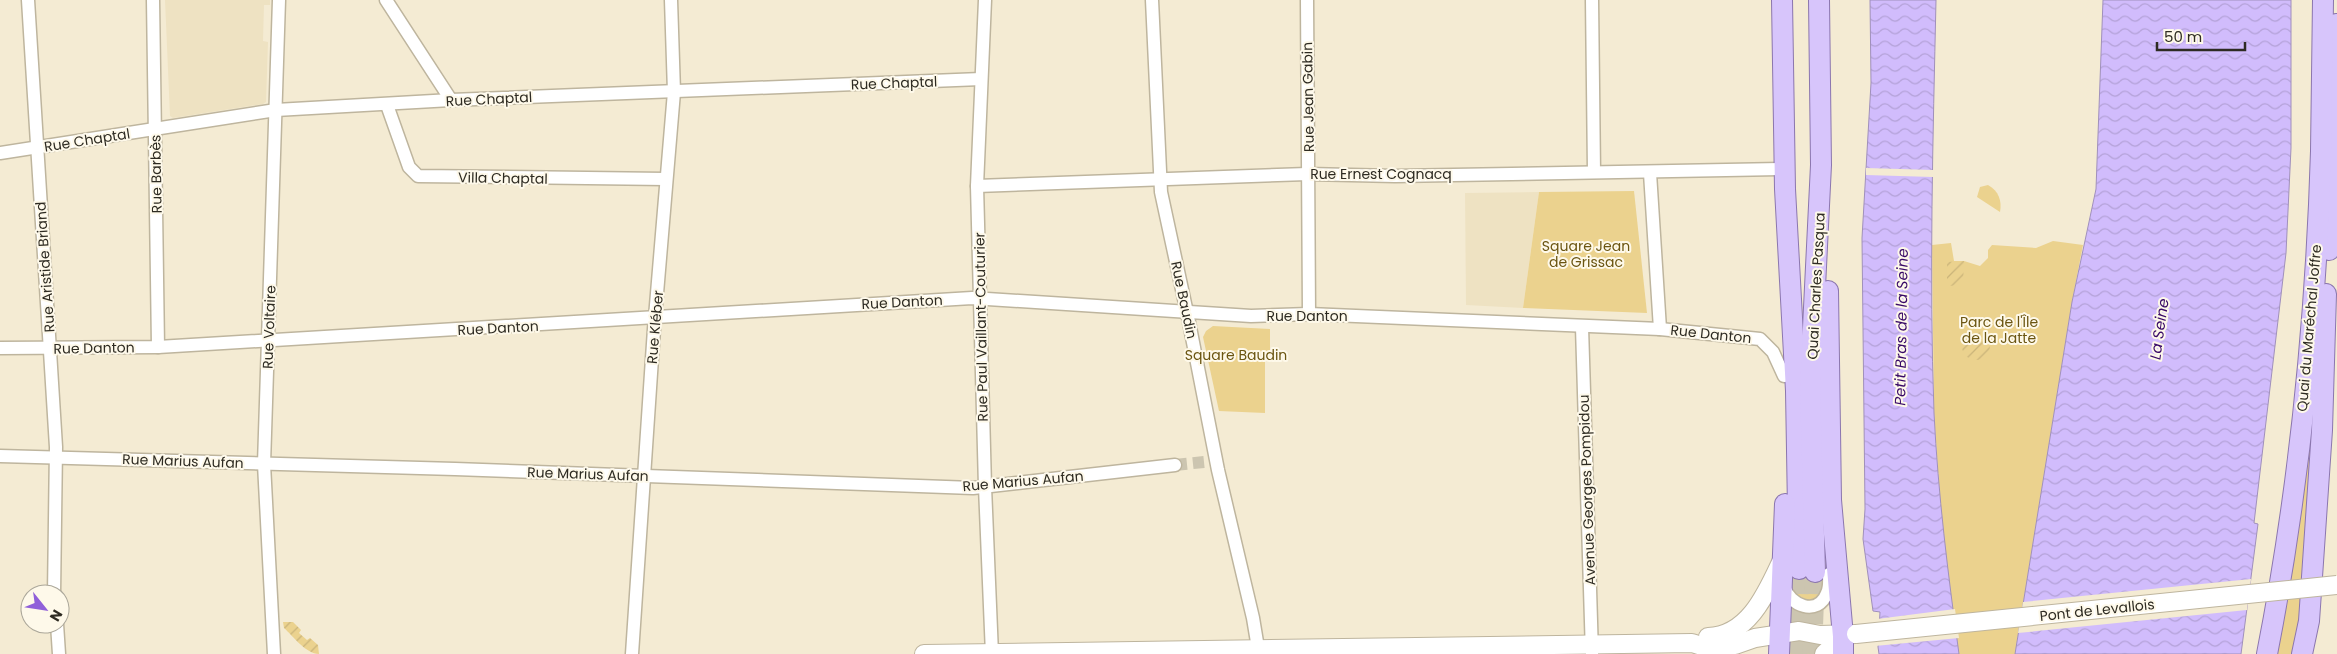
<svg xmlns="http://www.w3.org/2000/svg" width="2337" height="654" font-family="Poppins,sans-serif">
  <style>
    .built { fill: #eee2c2 }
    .green { fill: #ebd28e }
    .garden { fill: url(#garden-furrows) }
    .water { fill: url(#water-waves); stroke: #a090bb }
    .pier { fill: #f4ebd3 }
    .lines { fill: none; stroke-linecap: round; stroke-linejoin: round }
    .minor-tunnel { stroke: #ccc5b0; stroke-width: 12; stroke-dasharray: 12 6; stroke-linecap: butt }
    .primary-tunnel { stroke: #ccc5b0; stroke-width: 20; stroke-dasharray: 20 10; stroke-linecap: butt }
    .minor-casing { stroke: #beb59e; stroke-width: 15 }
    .secondary-casing { stroke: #beb59e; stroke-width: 20 }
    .primary-casing { stroke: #8b76ae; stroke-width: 22 }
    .minor { stroke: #fff; stroke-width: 12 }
    .secondary { stroke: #fff; stroke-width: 18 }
    .primary { stroke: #d7c5fb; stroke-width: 20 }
    .secondary-bridge-casing { stroke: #beb59e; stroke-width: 20; stroke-linecap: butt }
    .secondary-bridge { stroke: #fff; stroke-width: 18 }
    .labels { text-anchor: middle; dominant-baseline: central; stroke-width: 4; stroke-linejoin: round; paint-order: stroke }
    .street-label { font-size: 14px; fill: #2e2b22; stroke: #fef9ea }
    .park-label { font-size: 14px; fill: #6b5511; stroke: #fef9ea }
    .water-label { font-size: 15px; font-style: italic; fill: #380967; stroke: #fef9ea }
  </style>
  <defs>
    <pattern id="garden-furrows" width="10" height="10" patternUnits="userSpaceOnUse" patternTransform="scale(1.25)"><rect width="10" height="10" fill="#ebd28e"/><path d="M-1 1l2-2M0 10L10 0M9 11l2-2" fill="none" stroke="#cab47a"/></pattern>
    <pattern id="water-waves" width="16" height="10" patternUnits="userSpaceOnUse" patternTransform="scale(1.25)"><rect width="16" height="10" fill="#d1bcfc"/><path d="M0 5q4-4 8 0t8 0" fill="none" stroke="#b4a2d8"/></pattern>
  </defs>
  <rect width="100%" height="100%" fill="#f4ebd3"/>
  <!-- built -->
  <g class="built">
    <path d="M165,0H270V5H264L263,41L268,42L266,102L263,104L173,118L170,116Z"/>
    <path d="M1539,192L1523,308L1466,305L1465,193Z"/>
  </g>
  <!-- green -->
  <g class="green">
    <path d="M1988,185C1999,191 2002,201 2000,212L1977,197L1980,187Z"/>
    <path d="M1634,191L1647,313L1523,308L1539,192Z"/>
    <path d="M2053,241L2083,245L2072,302L2015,654H1959L1943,541L1934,413L1932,245L1951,243L1954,261H1964L1980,266L1988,258V250L1992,245L2036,248Z"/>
    <path d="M1213,326L1270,329V352L1265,353V413L1219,411L1203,337L1206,331Z"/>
    <path d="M2307,428L2316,429L2297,654H2273Z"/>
    <path d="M1824,576V590L1814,600L1806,602L1791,591V577L1805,587L1818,584Z"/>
    <path d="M1798,638L1821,643L1822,644L1816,654H1788L1791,644Z"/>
  </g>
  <!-- garden -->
  <g class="garden">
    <path d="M1964,261L1963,285L1947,286V262Z"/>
    <circle cx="1976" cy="346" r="14"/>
    <path d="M283,622H293L301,630L299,633L307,640L310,638L318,645L319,654C306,654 293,636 284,628Z"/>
  </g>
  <!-- water -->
  <g class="water">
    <path d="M1870,0H1936C1933,138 1929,275 1934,413C1938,494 1948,574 1959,654H1879L1878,647L1880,612L1873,611L1863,539L1865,509L1862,238L1871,83Z"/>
    <path d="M2103,0H2291V148L2286,253L2254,523L2258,524L2241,654H2015L2072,302L2096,189Z"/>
  </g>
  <!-- pier -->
  <g class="pier">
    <path d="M1866,168L1933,170V177L1866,175Z"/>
    <path d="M2251,579L2247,610L2018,633L2023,602Z"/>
    <path d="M1955,609L1959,638L1875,646L1877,619Z"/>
  </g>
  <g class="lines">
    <!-- minor-tunnel -->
    <path class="minor-tunnel" d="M1175,465L1204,462"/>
    <!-- primary-tunnel -->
    <g class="primary-tunnel">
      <path d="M1797,654L1799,569"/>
      <path d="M1812,654L1815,572"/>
    </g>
    <defs>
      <g id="minor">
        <path d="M28,0L56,447L54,594"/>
        <path d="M153,0L158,347"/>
        <path d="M386,0L451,100"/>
        <path d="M985,0L977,186L985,487L992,654"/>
        <path d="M1152,0L1161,192L1189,322L1218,470L1253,618L1259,654"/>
        <path d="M1307,0L1309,314"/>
        <path d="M1592,0L1594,172"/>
        <path d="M387,105L409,167L418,176L666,179"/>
        <path d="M0,153L276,110L451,100L981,79"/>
        <path d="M1650,173L1660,329"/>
        <path d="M977,186L1307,174L1395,176L1785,169"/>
        <path d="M1582,327L1592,654"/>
        <path d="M0,348L158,347L972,298L1251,316L1309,314L1660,329L1760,339L1773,352L1784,376"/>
        <path d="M0,456L455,469L973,488L1175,465"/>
        <path d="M1784,586C1789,606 1818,617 1827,593C1830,587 1829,580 1829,574"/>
        <path d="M57,624L59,654"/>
        <path d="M274,654L264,464L279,0"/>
        <path d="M632,654L654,329L674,92L671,0"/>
      </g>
      <g id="secondary">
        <path d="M1708,637C1749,636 1767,592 1782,560"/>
        <path d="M924,654L1692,643L1702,646L1735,645L1755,638L1799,631L1820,635L1856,634"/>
        <path d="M1824,654L1843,636"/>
      </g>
      <g id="primary">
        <path d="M1782,0L1785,189L1796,391L1799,569"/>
        <path d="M2329,250L2336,99V24"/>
        <path d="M1828,291L1831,500L1843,636V654"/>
        <path d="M1815,572L1810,389L1821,165L1819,0"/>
        <path d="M1779,654L1785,504"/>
        <path d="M2267,654C2299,491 2316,317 2321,151C2322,101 2322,50 2323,0"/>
        <path d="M2302,654L2309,621L2322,430L2326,294"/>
      </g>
    </defs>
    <!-- minor casing -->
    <use href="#minor" class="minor-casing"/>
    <!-- secondary casing -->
    <use href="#secondary" class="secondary-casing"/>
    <!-- primary casing -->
    <use href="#primary" class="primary-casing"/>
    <!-- minor -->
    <use href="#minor" class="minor"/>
    <!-- secondary -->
    <use href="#secondary" class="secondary"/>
    <!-- primary -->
    <use href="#primary" class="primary"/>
    <defs>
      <path id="secondary-bridge" d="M1856,634L2337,585"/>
    </defs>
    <!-- secondary-bridge casing -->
    <use href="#secondary-bridge" class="secondary-bridge-casing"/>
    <!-- secondary-bridge -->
    <use href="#secondary-bridge" class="secondary-bridge"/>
  </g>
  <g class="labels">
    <!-- street labels -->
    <g class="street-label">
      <text transform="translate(894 83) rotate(-2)">Rue Chaptal</text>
      <text transform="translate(1308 97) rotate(-91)">Rue Jean Gabin</text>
      <text transform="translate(489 99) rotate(-3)">Rue Chaptal</text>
      <text transform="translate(87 140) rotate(-9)">Rue Chaptal</text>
      <text transform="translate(156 174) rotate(-91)">Rue Barbès</text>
      <text x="1381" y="174">Rue Ernest Cognacq</text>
      <text transform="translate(503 178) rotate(1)">Villa Chaptal</text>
      <text transform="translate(45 267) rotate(-94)">Rue Aristide Briand</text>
      <text transform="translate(1816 286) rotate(-87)">Quai Charles Pasqua</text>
      <text transform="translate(1184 300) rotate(78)">Rue Baudin</text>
      <text transform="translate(902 302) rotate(-3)">Rue Danton</text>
      <text x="1307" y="316">Rue Danton</text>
      <text transform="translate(269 327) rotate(-88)">Rue Voltaire</text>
      <text transform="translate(655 327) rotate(-85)">Rue Kléber</text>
      <text transform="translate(981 327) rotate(-91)">Rue Paul Vaillant-Couturier</text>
      <text transform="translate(498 328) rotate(-3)">Rue Danton</text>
      <text transform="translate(2309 328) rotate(-85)">Quai du Maréchal Joffre</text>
      <text transform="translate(1711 334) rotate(6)">Rue Danton</text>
      <text transform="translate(94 348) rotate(-1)">Rue Danton</text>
      <text transform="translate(183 461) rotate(2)">Rue Marius Aufan</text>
      <text transform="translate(588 474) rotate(2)">Rue Marius Aufan</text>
      <text transform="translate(1023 481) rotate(-5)">Rue Marius Aufan</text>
      <text transform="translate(1587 490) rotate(-92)">Avenue Georges Pompidou</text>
      <text transform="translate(2097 610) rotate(-6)">Pont de Levallois</text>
    </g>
    <!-- park labels -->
    <g class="park-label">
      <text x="1586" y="246">Square Jean<tspan x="1586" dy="16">de Grissac</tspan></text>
      <text x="1999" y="322">Parc de l'Île<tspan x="1999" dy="16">de la Jatte</tspan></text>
      <text x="1236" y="355">Square Baudin</text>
    </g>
    <!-- water labels -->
    <g class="water-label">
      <text transform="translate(1901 327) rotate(-89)">Petit Bras de la Seine</text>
      <text transform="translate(2159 329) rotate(-82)">La Seine</text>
    </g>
  </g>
  <!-- north arrow -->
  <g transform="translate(45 609) rotate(120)"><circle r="24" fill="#fef9ea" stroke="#aba79a"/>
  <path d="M0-4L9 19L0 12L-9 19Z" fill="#9060d9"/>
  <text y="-8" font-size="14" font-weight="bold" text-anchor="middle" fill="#2e2b22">N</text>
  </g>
  <!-- scale -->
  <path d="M2157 42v8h88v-8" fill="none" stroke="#2e2b22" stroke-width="2.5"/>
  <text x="2164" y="42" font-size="15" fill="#2e2b22" stroke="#fef9ea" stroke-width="4" paint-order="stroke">50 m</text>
</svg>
